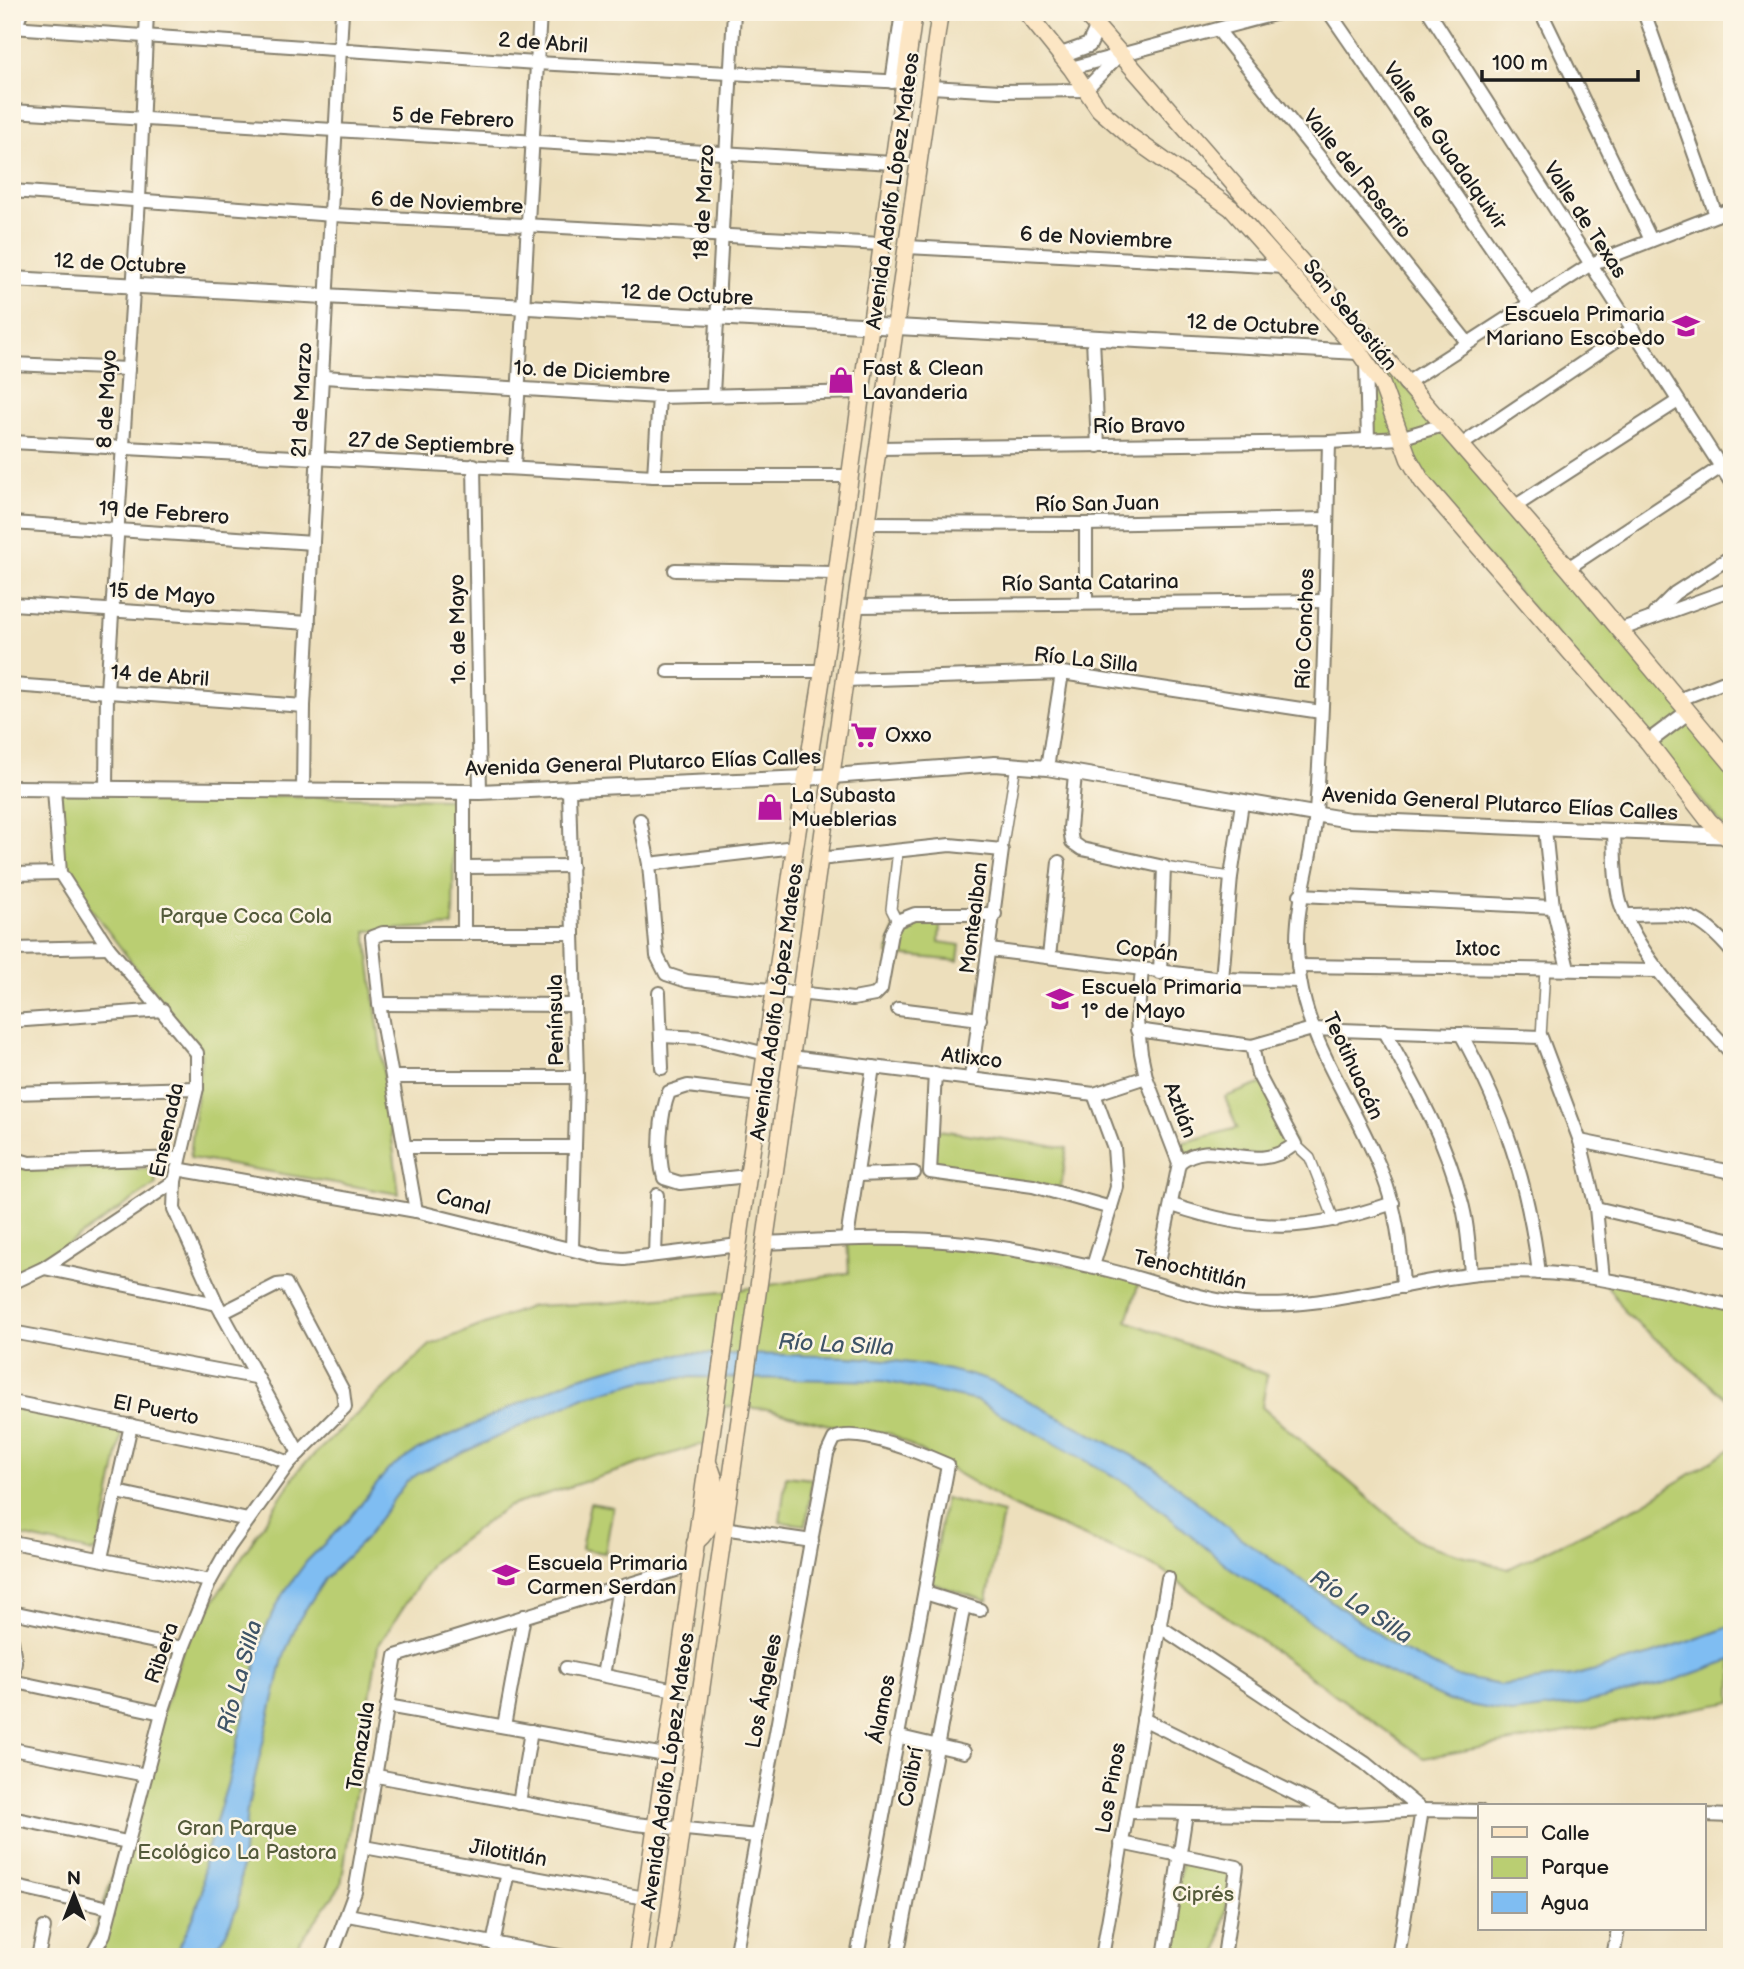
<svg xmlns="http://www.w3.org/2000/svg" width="1744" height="1969" font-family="'Balsamiq Sans',sans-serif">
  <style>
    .green { fill: #bace72; stroke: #6b7547; stroke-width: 2 }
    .water { fill: #7fbdf2; stroke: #4e6c87; stroke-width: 2 }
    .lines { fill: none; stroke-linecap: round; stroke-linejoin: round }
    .pedestrian-casing { stroke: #847e6c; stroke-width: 12 }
    .minor-casing { stroke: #847e6c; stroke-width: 16 }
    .tertiary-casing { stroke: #847e6c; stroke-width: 18 }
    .secondary-casing { stroke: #847e6c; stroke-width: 19 }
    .pedestrian { stroke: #fff; stroke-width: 9 }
    .minor { stroke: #fff; stroke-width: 12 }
    .tertiary { stroke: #fff; stroke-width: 14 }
    .secondary { stroke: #fce6c4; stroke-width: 16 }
    .labels { text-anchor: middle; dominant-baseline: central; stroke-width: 5; stroke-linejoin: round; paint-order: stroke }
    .street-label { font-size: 21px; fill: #1c1c1c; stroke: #fcf5e5 }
    .poi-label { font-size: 21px; fill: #1c1c1c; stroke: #fcf5e5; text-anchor: start }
    .park-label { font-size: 21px; fill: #535a3a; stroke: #fcf5e5 }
    .water-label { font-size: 23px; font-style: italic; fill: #3f5467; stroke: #fcf5e5 }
  </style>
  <rect width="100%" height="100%" fill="#fcf5e5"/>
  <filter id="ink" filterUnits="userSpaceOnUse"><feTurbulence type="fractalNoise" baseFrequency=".0143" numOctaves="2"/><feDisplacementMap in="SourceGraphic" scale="14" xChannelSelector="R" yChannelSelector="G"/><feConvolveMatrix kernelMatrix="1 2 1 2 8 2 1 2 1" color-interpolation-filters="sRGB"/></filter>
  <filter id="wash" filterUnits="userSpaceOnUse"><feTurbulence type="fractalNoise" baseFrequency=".00686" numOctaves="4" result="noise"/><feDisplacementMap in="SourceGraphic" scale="28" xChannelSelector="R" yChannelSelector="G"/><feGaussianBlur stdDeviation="1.57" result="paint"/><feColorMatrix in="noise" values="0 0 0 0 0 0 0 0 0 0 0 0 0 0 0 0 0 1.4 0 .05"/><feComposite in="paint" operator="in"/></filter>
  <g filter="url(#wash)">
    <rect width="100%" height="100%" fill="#eddfbc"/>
    <!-- green -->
    <g class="green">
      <path d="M1378,353L1732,764V836L1432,494L1400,438L1368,440L1366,361Z"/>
      <path d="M60,792L454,799L453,926L366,931L399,1194L190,1158L201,1054L64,873Z"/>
      <path d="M941,913L939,942L960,945L958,961L887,954L897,921Z"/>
      <path d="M1263,1083L1295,1144L1279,1156L1209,1152L1179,1163L1174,1145L1237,1128L1225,1097Z"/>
      <path d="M931,1129L1067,1148L1060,1191L935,1174Z"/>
      <path d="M12,1168L150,1169H154L156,1184L12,1282Z"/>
      <path d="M847,1239L939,1241L1140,1279L1127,1321L1267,1375L1262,1407L1421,1543L1508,1569L1641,1505L1732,1448V1702L1424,1758L1160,1569L1015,1507L891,1434L829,1425L767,1409L724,1406L719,1444L698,1445L507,1507L433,1562L378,1646L341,1885L289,1957H87L183,1648L299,1469L430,1345L532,1306L608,1303L723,1292L849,1273Z"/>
      <path d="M1603,1279L1732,1306V1403L1626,1314Z"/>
      <path d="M12,1408L119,1429L122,1434L99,1548L93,1552L12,1534Z"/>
      <path d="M786,1476L812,1479L806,1525L780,1522Z"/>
      <path d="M945,1498L1003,1513L987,1601L931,1583Z"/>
      <path d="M590,1503L613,1507L605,1553L581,1549Z"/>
      <path d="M1182,1858L1234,1866L1217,1957H1169Z"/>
    </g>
    <!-- water -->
    <path class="water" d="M690,1353C790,1357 899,1349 995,1383L1154,1467L1241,1538L1400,1649L1455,1676L1500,1685L1573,1676L1651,1655L1732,1626V1660L1664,1684L1582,1704L1512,1713L1448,1701L1380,1669L1229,1567L1132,1486L977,1401L883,1381L694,1377L643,1381L584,1397L421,1472L406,1482L365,1539L325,1579L297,1623L283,1659L247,1810L238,1905L226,1933L209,1957H174L195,1914L202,1891L204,1860L228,1782L264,1632L282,1595L307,1561L349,1519L388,1470L418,1450L573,1379L627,1363Z"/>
  </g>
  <g filter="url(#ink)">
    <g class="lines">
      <defs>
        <g id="pedestrian">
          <path d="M1002,850L1016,765"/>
          <path d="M1164,867L1231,877"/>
          <path d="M897,921L891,909L898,850"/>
          <path d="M1541,1037L1545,969"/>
          <path d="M1295,1144L1310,1158L1335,1222"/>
        </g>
        <g id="minor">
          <path d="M1329,12L1529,302"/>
          <path d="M1429,12L1732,484"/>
          <path d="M1541,12L1651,240"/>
          <path d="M1644,12L1716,215"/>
          <path d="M12,27L536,63L905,82"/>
          <path d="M16,27L21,12"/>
          <path d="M1218,30L1467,342"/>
          <path d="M1071,68L1282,12"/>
          <path d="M892,82L902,12"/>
          <path d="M931,87L1000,91L1085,90L1118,56"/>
          <path d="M12,111L892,163"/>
          <path d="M12,191L333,215L881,244"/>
          <path d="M907,247L1284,267"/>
          <path d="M1093,339L1098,446"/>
          <path d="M1366,361L1368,440"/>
          <path d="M12,364L128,369"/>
          <path d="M323,377L659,397L860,392"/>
          <path d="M1405,384L1591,264L1732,209"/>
          <path d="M713,394L734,12"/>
          <path d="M12,442L654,476H848"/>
          <path d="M1329,442C1326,566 1325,689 1316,812C1311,875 1289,912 1300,980C1311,1051 1357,1107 1382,1173C1397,1211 1401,1247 1403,1287"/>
          <path d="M1461,445L1633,329"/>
          <path d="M879,448L1329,442L1400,438L1443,425"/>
          <path d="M474,465L480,792"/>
          <path d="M514,467L540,12"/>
          <path d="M654,476L659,397"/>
          <path d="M1514,507L1678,401"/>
          <path d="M12,523L313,543"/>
          <path d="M868,523L1086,524L1327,519"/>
          <path d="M1086,524V602"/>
          <path d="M1568,568L1721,467"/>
          <path d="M675,570L835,573"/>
          <path d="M12,604L309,623"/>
          <path d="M856,606L1325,601"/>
          <path d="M1654,614L1675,593L1732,556"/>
          <path d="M1619,630L1732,589"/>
          <path d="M668,671H823"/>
          <path d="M845,680L1062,673L1321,712"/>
          <path d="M12,685L304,706"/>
          <path d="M1678,700L1732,679"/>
          <path d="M1047,768L1062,673"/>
          <path d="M1075,774L1070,828L1072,842L1082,849L1164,867L1160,973"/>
          <path d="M106,788L107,691L139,199L147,12"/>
          <path d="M54,789L60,873L108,947L197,1053V1088L175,1181L174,1209L217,1304L299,1453"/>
          <path d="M569,790L577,1077L572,1248"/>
          <path d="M303,791L304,706L342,12"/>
          <path d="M464,792V934"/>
          <path d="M640,820L649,864L657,956L666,974L687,981L853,999L875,995L881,989L891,933L897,921L915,914H995"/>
          <path d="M1545,829L1553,907L1568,969"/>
          <path d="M1614,832C1615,855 1614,879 1620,902C1638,959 1693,1010 1732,1054"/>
          <path d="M819,859L950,845L1002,850L971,1077"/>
          <path d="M649,864L795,847"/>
          <path d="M465,867L572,866"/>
          <path d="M12,874L60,873"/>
          <path d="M1300,895L1553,907"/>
          <path d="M1625,915C1681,915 1693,906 1732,952"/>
          <path d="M12,949L108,947"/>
          <path d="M990,950L1222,979L1300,981"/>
          <path d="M1049,957L1059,862"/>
          <path d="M1298,966L1659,971"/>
          <path d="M1142,970L1137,1021L1141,1053L1146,1077L1179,1163L1159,1262"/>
          <path d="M1222,979L1231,877L1242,803"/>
          <path d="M659,993L662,1068"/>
          <path d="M379,1004L575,1005"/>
          <path d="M898,1009L980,1019"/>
          <path d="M12,1021L163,1010"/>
          <path d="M1137,1030L1252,1046L1312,1029L1541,1037L1580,1141L1596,1208L1603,1279"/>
          <path d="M1384,1030C1414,1085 1446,1139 1461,1200C1468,1224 1469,1250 1471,1274"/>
          <path d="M1461,1034C1505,1114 1528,1182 1539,1273"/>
          <path d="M662,1036L702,1038L766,1054"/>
          <path d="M791,1057L1094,1094L1146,1077"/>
          <path d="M935,1073L930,1172L1033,1186L1111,1208"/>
          <path d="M393,1077H577"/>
          <path d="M12,1093L197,1088"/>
          <path d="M1580,1141L1732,1172"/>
          <path d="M405,1147H575"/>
          <path d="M12,1158L29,1163L180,1158"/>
          <path d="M1179,1163C1215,1133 1251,1179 1295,1144L1258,1074L1252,1046"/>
          <path d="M177,1169L416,1211L601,1257L624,1259L739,1245"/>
          <path d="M857,1175L914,1173"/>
          <path d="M748,1176L680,1183L664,1178C657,1155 660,1115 669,1092L688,1086L759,1095"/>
          <path d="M1172,1205C1258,1234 1308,1232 1393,1203"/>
          <path d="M1596,1208L1732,1240"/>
          <path d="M416,1211L379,1004L372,937L383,933H573"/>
          <path d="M847,1239L873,1067"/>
          <path d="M763,1243C830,1240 898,1235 965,1243C1007,1247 1049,1257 1090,1266C1142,1276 1191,1299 1244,1304C1321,1310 1394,1284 1470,1275C1558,1264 1646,1287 1732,1306"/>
          <path d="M655,1255L657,1195"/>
          <path d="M1093,1266L1117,1187L1114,1148L1094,1094"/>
          <path d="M44,1268L217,1304"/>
          <path d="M12,1283L44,1268L175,1181"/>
          <path d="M12,1332L255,1377"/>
          <path d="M12,1402L262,1452L289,1463"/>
          <path d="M117,1492L248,1520"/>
          <path d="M723,1528L812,1541"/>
          <path d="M12,1542L210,1581"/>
          <path d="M101,1558L131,1425"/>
          <path d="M925,1593L980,1610"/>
          <path d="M12,1612L183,1648"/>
          <path d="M1159,1626L1365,1763L1422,1810L1398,1957"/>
          <path d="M12,1640L15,1662L12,1684"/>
          <path d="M566,1668L675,1690"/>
          <path d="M603,1675L619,1587"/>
          <path d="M12,1681L162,1713"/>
          <path d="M387,1706L665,1755"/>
          <path d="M1143,1719L1334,1813"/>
          <path d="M504,1726L524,1616"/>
          <path d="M896,1736L964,1752"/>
          <path d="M12,1749L146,1775"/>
          <path d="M377,1776L635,1824L757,1836"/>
          <path d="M519,1803L531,1731"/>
          <path d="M1127,1812L1337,1815L1422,1810L1480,1811"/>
          <path d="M1704,1815L1732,1816"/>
          <path d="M12,1818L127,1842"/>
          <path d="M1121,1843L1237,1867L1224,1957"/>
          <path d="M364,1847L645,1898"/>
          <path d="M12,1886L109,1908"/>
          <path d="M348,1915L565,1957"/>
          <path d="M493,1944L508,1872"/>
          <path d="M38,1957L44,1928"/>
          <path d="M91,1957L104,1934L162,1713L183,1648L210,1581L229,1547L289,1463L345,1407L343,1391L286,1284L277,1285L222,1313"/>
          <path d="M331,1957L355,1892L396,1656L692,1565"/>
          <path d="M735,1957L827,1454L834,1439C857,1426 925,1455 948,1465L857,1957"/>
          <path d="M897,1957L964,1605"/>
          <path d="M1102,1957L1168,1578"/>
          <path d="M1164,1957L1186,1813"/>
          <path d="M1613,1957L1618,1929"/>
        </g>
        <g id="tertiary">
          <path d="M1061,55L1089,45L1097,28"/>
          <path d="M12,279L1359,352"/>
          <path d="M1648,742L1688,712"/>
          <path d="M12,788L480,792L805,778L995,764L1047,768L1349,820L1732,836"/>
        </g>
        <g id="secondary">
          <path d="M1026,12L1071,68L1099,109L1131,137L1231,208L1359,352L1382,385L1409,459L1422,481L1648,742L1709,821L1732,842"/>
          <path d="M1084,12L1568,568L1732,764"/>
          <path d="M695,1543C721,1521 722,1489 707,1461"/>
          <path d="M637,1957L795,847L823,671L914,12"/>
          <path d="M663,1957L940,12"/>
        </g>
      </defs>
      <!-- pedestrian casing -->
      <use href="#pedestrian" class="pedestrian-casing"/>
      <!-- minor casing -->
      <use href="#minor" class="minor-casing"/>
      <!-- tertiary casing -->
      <use href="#tertiary" class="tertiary-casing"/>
      <!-- secondary casing -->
      <use href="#secondary" class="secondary-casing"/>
      <!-- pedestrian -->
      <use href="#pedestrian" class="pedestrian"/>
      <!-- minor -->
      <use href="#minor" class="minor"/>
      <!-- tertiary -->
      <use href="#tertiary" class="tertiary"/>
      <!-- secondary -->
      <use href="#secondary" class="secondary"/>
    </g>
  </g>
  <!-- icons -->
  <defs>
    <symbol id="school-bare" viewBox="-9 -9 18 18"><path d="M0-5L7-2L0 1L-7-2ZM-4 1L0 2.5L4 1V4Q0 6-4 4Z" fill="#b5179e" stroke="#fcf5e5" stroke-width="2.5" paint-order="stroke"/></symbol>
    <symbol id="shop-bare" viewBox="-9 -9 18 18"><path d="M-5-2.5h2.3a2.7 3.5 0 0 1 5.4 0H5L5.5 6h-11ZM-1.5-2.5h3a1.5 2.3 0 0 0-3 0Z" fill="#b5179e" stroke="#fcf5e5" stroke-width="2.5" paint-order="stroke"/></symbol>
    <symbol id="supermarket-bare" viewBox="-9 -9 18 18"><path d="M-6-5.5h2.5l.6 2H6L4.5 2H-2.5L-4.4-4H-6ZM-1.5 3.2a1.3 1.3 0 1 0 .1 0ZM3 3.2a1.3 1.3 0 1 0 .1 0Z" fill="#b5179e" stroke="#fcf5e5" stroke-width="2.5" paint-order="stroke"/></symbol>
  </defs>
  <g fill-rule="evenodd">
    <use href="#school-bare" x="1667" y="307" width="38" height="38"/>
    <use href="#shop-bare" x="822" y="361" width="38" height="38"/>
    <use href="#supermarket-bare" x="845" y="716" width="38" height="38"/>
    <use href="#shop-bare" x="751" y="788" width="38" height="38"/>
    <use href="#school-bare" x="1041" y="980" width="38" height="38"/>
    <use href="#school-bare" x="487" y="1556" width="38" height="38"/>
  </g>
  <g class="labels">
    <!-- street labels -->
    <g class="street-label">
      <text transform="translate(543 43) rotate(4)">2 de Abril</text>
      <text transform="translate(453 118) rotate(3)">5 de Febrero</text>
      <text transform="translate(1445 146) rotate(55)">Valle de Guadalquivir</text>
      <text transform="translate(1357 174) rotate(51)">Valle del Rosario</text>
      <text transform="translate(893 191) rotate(-82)">Avenida Adolfo López Mateos</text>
      <text transform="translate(704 202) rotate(-87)">18 de Marzo</text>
      <text transform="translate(447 203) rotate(3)">6 de Noviembre</text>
      <text transform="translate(1585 220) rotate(57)">Valle de Texas</text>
      <text transform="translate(1096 238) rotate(3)">6 de Noviembre</text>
      <text transform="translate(120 264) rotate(3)">12 de Octubre</text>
      <text transform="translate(687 295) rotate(3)">12 de Octubre</text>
      <text transform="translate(1350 315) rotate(51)">San Sebastián</text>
      <text transform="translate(1253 325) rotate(3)">12 de Octubre</text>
      <text transform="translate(592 372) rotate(3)">1o. de Diciembre</text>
      <text transform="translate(107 399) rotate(-87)">8 de Mayo</text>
      <text transform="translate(302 400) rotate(-87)">21 de Marzo</text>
      <text transform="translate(1139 426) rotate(-1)">Río Bravo</text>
      <text transform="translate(431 444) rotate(3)">27 de Septiembre</text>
      <text transform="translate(1097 504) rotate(-1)">Río San Juan</text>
      <text transform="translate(164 513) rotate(4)">19 de Febrero</text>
      <text transform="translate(1090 583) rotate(-1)">Río Santa Catarina</text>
      <text transform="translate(162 594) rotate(4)">15 de Mayo</text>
      <text transform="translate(458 629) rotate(-91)">1o. de Mayo</text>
      <text transform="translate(1305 629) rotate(-88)">Río Conchos</text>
      <text transform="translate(1086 660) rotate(6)">Río La Silla</text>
      <text transform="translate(160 676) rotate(4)">14 de Abril</text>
      <text transform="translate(643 763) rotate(-2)">Avenida General Plutarco Elías Calles</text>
      <text transform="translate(1500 804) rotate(3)">Avenida General Plutarco Elías Calles</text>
      <text transform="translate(974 918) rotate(-83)">Montealban</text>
      <text transform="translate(1478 949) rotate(1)">Ixtoc</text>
      <text transform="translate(1147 951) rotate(7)">Copán</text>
      <text transform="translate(777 1002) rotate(-82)">Avenida Adolfo López Mateos</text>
      <text transform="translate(556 1020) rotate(-91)">Península</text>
      <text transform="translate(972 1058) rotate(7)">Atlixco</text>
      <text transform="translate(1353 1066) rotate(65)">Teotihuacán</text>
      <text transform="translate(1180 1110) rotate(69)">Aztlán</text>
      <text transform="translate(167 1130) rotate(-78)">Ensenada</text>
      <text transform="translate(463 1202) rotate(14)">Canal</text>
      <text transform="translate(1190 1270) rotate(13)">Tenochtitlán</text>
      <text transform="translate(156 1410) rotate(11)">El Puerto</text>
      <text transform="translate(162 1653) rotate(-71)">Ribera</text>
      <text transform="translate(764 1691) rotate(-79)">Los Ángeles</text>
      <text transform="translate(882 1709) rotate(-79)">Álamos</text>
      <text transform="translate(361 1746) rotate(-81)">Tamazula</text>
      <text transform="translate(668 1771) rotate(-82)">Avenida Adolfo López Mateos</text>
      <text transform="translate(911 1777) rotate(-79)">Colibrí</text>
      <text transform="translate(1111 1788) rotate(-80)">Los Pinos</text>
      <text transform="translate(508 1853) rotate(10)">Jilotitlán</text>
    </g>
    <!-- poi labels -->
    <g class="poi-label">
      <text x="1665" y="314" text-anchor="end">Escuela Primaria<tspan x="1665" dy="24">Mariano Escobedo</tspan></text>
      <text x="862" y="368">Fast &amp; Clean<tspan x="862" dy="24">Lavanderia</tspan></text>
      <text x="885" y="735">Oxxo</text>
      <text x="791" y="795">La Subasta<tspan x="791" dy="24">Mueblerias</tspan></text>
      <text x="1081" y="987">Escuela Primaria<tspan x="1081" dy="24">1° de Mayo</tspan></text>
      <text x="527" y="1563">Escuela Primaria<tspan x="527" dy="24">Carmen Serdan</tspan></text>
    </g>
    <!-- park labels -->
    <g class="park-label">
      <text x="246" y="916">Parque Coca Cola</text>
      <text x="237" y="1828">Gran Parque<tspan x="237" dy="24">Ecológico La Pastora</tspan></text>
      <text x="1203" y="1894">Ciprés</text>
    </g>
    <!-- water labels -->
    <g class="water-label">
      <text transform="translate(836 1345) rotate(3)">Río La Silla</text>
      <text transform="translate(1361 1607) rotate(33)">Río La Silla</text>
      <text transform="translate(240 1677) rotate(-75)">Río La Silla</text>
    </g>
  </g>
  <!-- margin -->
  <rect width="1744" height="1969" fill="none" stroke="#fcf5e5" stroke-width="42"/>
  <!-- legend -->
  <rect x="1478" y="1804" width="228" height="126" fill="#fcf5e5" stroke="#a29e95" stroke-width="2"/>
  <rect x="1492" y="1827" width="35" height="10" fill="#fce6c4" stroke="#a29e95" stroke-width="2"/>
  <text x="1541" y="1840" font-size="21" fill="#1c1c1c">Calle</text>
  <rect x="1492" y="1857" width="35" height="21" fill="#bace72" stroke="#a29e95" stroke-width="2"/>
  <text x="1541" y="1874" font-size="21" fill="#1c1c1c">Parque</text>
  <rect x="1492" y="1892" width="35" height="21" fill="#7fbdf2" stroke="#a29e95" stroke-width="2"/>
  <text x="1541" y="1910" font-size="21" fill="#1c1c1c">Agua</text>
  <!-- north arrow -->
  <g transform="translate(74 1895)" stroke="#fcf5e5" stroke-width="5" paint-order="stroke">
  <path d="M0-5L12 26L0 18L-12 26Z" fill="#1c1c1c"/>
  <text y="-10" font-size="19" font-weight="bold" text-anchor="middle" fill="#1c1c1c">N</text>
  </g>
  <!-- scale -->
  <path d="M1482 70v10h156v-10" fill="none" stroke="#1c1c1c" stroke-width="3.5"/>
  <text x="1492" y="70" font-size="21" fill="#1c1c1c" stroke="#fcf5e5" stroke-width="5" paint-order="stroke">100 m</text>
</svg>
